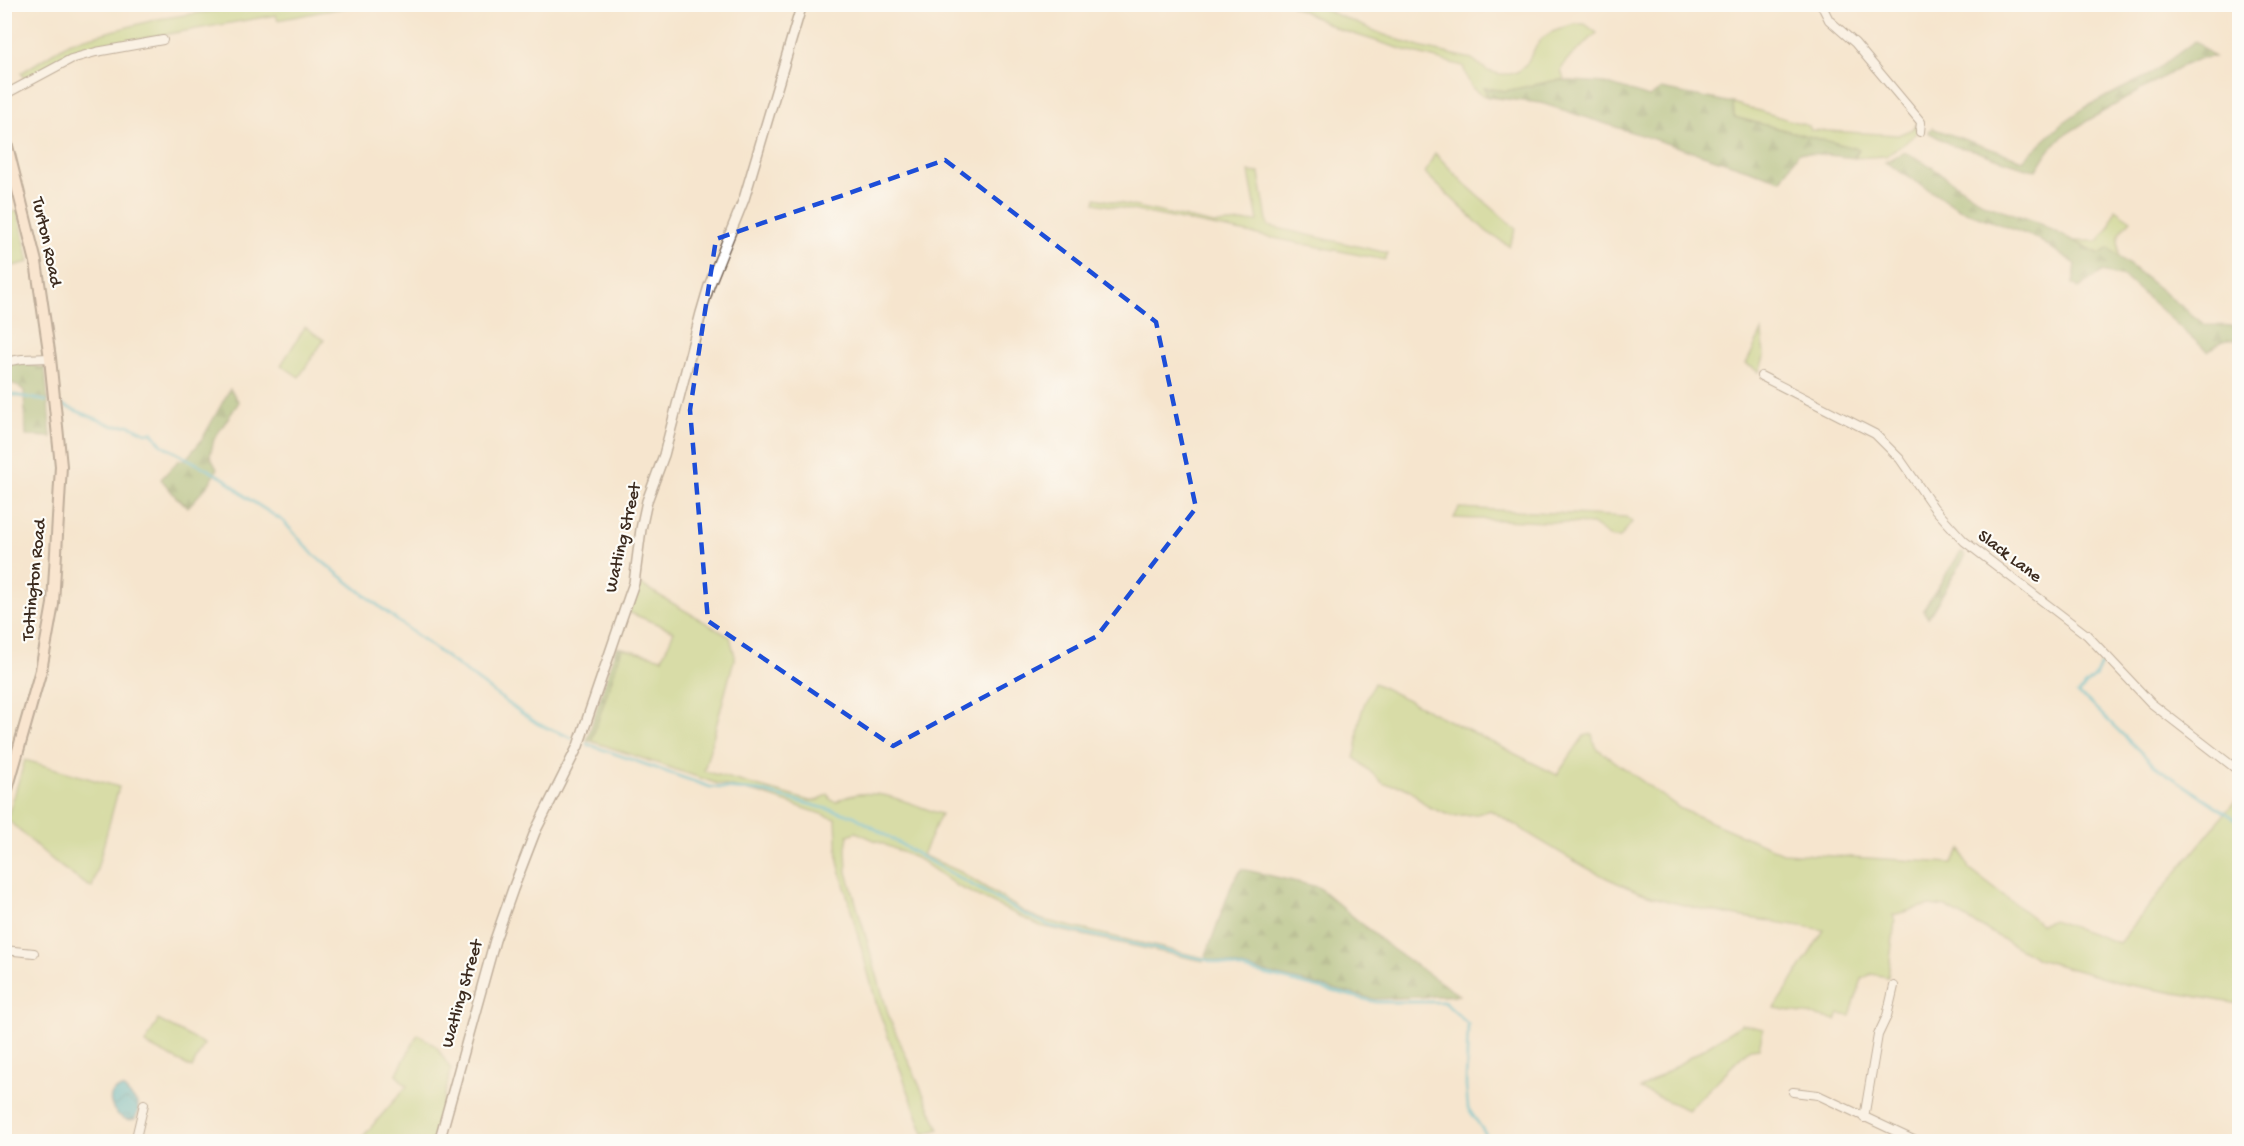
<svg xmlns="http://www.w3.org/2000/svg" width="2244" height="1146" font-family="'Gochi Hand',sans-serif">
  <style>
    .green { fill: #b3d178; stroke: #777e4b; stroke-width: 1.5 }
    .forest { fill: url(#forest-firs); stroke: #646e43; stroke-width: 1.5 }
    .water { fill: url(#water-waves); stroke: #447074; stroke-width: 1.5 }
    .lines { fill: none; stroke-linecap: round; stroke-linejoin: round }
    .stream { stroke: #4cb7c9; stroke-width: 3 }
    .minor-casing { stroke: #7c6b5c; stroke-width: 10 }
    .tertiary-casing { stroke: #7c6b5c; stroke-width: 12 }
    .secondary-casing { stroke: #7c6b5c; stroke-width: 14 }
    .minor { stroke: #fff; stroke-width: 8 }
    .tertiary { stroke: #fff; stroke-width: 9 }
    .secondary { stroke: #fde4d1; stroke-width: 10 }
    .marked { fill: none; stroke: #1d4ed8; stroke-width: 4.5; stroke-dasharray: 12 8; stroke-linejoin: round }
    .labels { text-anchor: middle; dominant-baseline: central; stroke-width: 4.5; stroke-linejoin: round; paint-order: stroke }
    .street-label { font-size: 18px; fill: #3b2a1e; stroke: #fdfcf7 }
  </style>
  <defs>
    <pattern id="forest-firs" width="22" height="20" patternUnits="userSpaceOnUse" patternTransform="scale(1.5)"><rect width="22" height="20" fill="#8eb368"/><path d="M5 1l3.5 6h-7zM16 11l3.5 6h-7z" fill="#759255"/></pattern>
    <pattern id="water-waves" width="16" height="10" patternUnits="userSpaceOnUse" patternTransform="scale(1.5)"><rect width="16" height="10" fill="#4cb7c9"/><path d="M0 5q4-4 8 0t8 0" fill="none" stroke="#4095a3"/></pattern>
  </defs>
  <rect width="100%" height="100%" fill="#fdfcf7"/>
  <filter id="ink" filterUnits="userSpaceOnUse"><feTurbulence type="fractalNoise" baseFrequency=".0167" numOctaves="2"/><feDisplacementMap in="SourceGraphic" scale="12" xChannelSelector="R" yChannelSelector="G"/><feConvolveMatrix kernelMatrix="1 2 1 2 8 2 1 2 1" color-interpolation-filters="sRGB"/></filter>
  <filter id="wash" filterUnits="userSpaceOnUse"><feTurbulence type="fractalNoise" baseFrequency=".008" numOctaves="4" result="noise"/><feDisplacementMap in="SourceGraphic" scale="24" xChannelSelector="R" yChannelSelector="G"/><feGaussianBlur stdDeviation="1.35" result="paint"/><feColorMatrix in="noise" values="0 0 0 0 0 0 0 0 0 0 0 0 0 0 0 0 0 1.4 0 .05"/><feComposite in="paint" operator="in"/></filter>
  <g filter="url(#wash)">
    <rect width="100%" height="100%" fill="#f6e5ce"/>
    <!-- green -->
    <g class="green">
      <path d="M253,5H358L278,20L276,15L89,48L71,53L27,82L21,73L70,42L158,19Z"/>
      <path d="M1291,5H1314L1382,34L1419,47L1472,59L1488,71L1500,74H1511L1519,71L1526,65L1536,46L1542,38L1552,32L1574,24H1585L1597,33L1566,61L1561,70L1564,80H1557L1506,91L1484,88L1488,97C1469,91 1469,83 1463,66L1414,53L1338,29Z"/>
      <path d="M1733,103L1809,126L1811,130L1898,135L1915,128L1916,123L1918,131L1911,139L1886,156L1855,158L1859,149L1734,117Z"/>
      <path d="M1435,153L1465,184L1516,229L1509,246L1487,232L1425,173Z"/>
      <path d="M1249,172L1259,173L1268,226L1388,253L1385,260L1095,203L1096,198L1214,224L1258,221Z"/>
      <path d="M2115,209L2131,220C2117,234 2117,237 2119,257L2108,248L2101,255L2074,241H2098L2109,228Z"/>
      <path d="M18,210L29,262L5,268V215Z"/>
      <path d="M305,327L324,340L299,377L281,365Z"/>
      <path d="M1762,331L1764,357L1759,372L1746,364Z"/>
      <path d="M1459,508L1626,517L1632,522L1620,538H1612L1592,524L1454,518Z"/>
      <path d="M640,584L730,637L735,656L704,771L810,801L819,800L828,794L831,800L836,802C868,781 909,804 941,814L922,855L961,872L1026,913L1043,920L1205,958L1203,961L1040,926L957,886L920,860L856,832L848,835L846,848L847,872L890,1020L939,1129L924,1134L877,1006L838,862L836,819L762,794L718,784L591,741L622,648L662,658L674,631L628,612Z"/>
      <path d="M1374,683L1557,775L1584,736L1592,734L1595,747L1681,809L1783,853L1952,863L1961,849L1969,869L2041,924L2053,920L2119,943L2239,796V1004L2124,984L2038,959L1946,907L1929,905L1893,915L1895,921L1888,977L1871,974L1862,979L1850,1016L1839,1014L1836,1020L1775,1008L1824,930C1768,920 1711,914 1657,898C1597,880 1543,841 1490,810L1477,814L1453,816L1441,812L1427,806L1410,790L1401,786L1384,784L1354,757C1359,746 1357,735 1359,724C1361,709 1367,696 1374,683Z"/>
      <path d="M25,760L119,787L92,888C60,869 34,844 7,819Z"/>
      <path d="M158,1020L204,1044L192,1068L145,1044Z"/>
      <path d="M1742,1024L1763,1029L1759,1048L1750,1049L1743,1055L1688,1110L1640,1089Z"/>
      <path d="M418,1034L437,1047L451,1070L433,1141H359L407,1086L396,1075Z"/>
    </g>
    <!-- forest -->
    <g class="forest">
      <path d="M2195,41L2214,57L2201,58L2182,66L2087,121L2060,138L2048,152L2037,170L2029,169L1969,149L1953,146L1928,132L1932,128L2023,160L2064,122L2086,107L2149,75Z"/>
      <path d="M1557,80L1605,83L1649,97L1661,89L1733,103L1734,117L1859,149L1855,158L1799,152L1781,180L1541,103L1488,97L1484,88L1506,91Z"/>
      <path d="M1904,152L1924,162L1985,204L2034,221L2100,254L2108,248L2205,325L2239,326V340C2225,338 2219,342 2208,352L2124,277L2101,272L2079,288L2073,284L2076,264L2036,238L1959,209L1885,162Z"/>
      <path d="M16,363L45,368L51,437L26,436L24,390L5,379V365Z"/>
      <path d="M230,389L239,402L214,439L210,456L217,469L209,484L188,507L176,497L161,479L179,460H185L201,441Z"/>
      <path d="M1963,552L1965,557L1928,618L1923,610L1960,553Z"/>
      <path d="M616,647L622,648L591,741L587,740Z"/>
      <path d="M1242,869L1318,887L1388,946L1459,995L1374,999L1205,958L1233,881Z"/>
    </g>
    <!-- water -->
    <path class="water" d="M123,1088L138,1104V1111L135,1119C115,1125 98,1090 123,1088Z"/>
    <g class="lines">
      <!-- stream -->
      <g class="stream">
        <path d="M4,393L46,401"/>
        <path d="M62,405L114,426L129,425L146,433L152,432L162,445L225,479L247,498L283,521L314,555L399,622L520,712L538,724L572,738"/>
        <path d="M2101,664L2095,677L2077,694L2086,699L2155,766L2240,822"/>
        <path d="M587,744L710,787L759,791L854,816L922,857L1022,913L1050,926L1203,959L1376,1002H1444L1468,1024L1466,1085L1468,1108L1491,1142"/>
      </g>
    </g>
  </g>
  <g filter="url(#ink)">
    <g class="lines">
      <defs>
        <g id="minor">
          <path d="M1821,4L1829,20L1855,43L1921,122L1920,132"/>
          <path d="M4,95L71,59L96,52L163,40"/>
          <path d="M4,362L22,359L50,358"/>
          <path d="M1761,376L1875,434L1900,459L1934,508L1964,541L2087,635L2151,703L2235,768L2240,769"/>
          <path d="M4,950L34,953"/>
          <path d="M1793,1092L1818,1095L1918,1142"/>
          <path d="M1864,1118L1878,1035L1887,1016L1894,986"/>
          <path d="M135,1142L144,1104"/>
        </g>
        <path id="tertiary" d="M439,1142L495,940L513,889L535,832L578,746L629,597L634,583L641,529L647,501L664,455L701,313L709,286L744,199L802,4"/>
        <path id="secondary" d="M4,134L36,262L50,358L61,466L53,604L41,670L4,800"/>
      </defs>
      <!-- minor casing -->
      <use href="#minor" class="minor-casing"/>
      <!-- tertiary casing -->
      <use href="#tertiary" class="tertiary-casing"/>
      <!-- secondary casing -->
      <use href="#secondary" class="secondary-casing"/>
      <!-- minor -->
      <use href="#minor" class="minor"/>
      <!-- tertiary -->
      <use href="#tertiary" class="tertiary"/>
      <!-- secondary -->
      <use href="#secondary" class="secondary"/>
    </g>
  </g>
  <!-- marked area -->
  <path d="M0 0H2244V1146H0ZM945,160L1156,322L1196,508L1097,636L893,746L708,621L690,410L716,239Z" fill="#f6e5ce" fill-opacity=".55" fill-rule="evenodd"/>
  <path class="marked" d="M945,160L1156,322L1196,508L1097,636L893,746L708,621L690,410L716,239Z"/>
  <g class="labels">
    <!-- street labels -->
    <g class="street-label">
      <text transform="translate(46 242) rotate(78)">Turton Road</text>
      <text transform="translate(624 538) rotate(-77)">Watling Street</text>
      <text transform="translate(2009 557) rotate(37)">Slack Lane</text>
      <text transform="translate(35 580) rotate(-84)">Tottington Road</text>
      <text transform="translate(463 994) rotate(-74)">Watling Street</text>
    </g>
  </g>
  <!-- margin -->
  <rect width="2244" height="1146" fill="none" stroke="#fdfcf7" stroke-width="24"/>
</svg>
